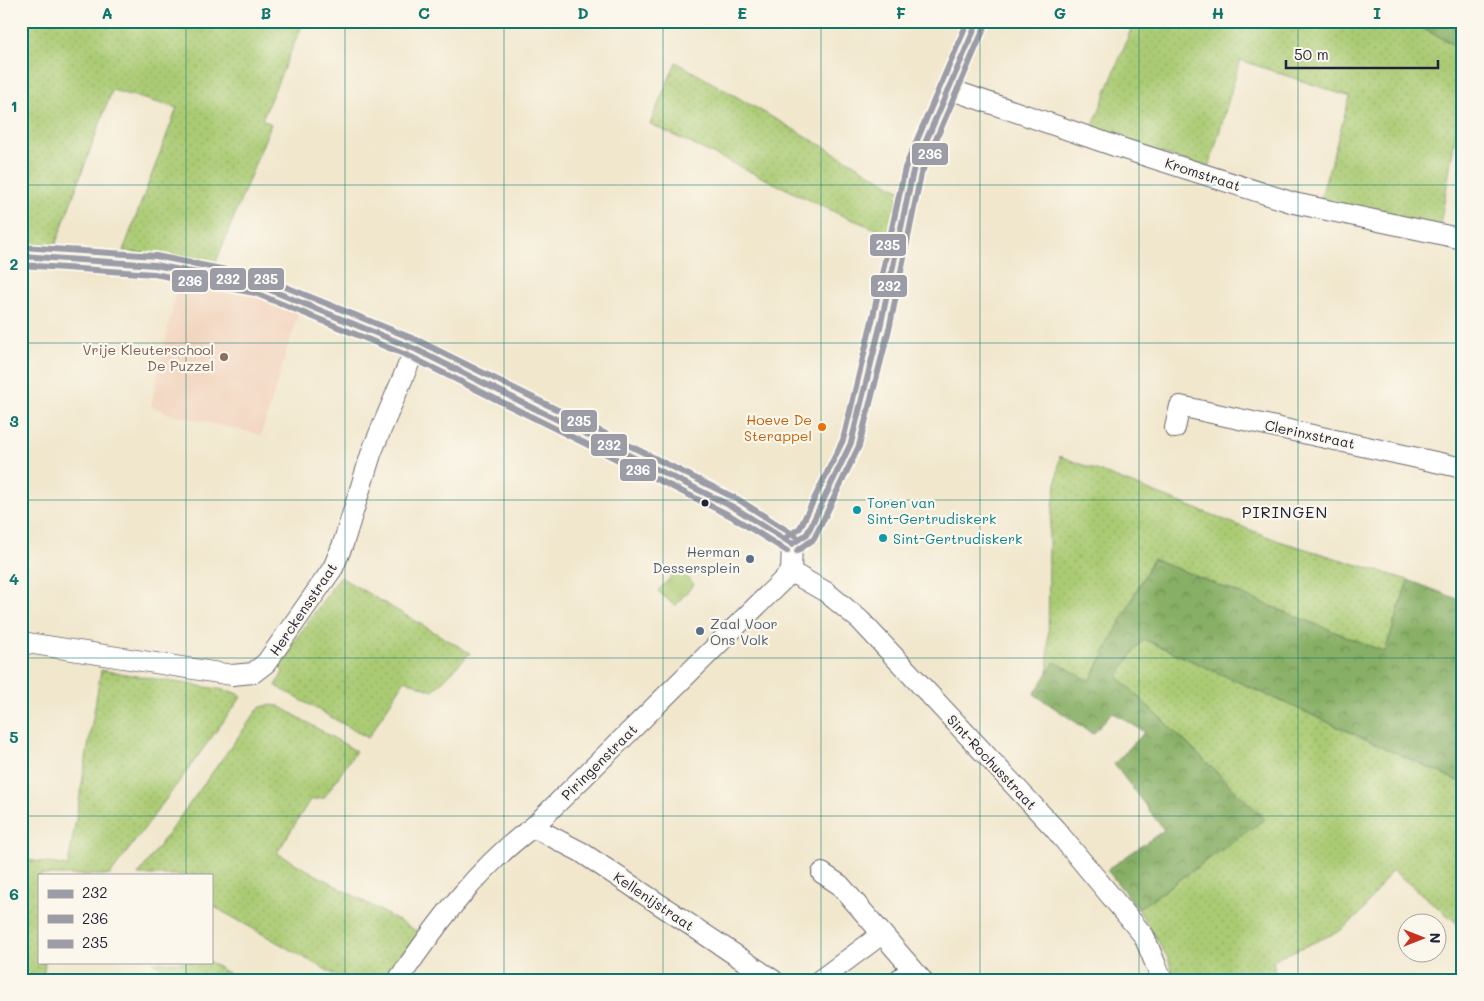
<svg xmlns="http://www.w3.org/2000/svg" width="1484" height="1001" font-family="Mali,sans-serif">
  <style>
    .built { fill: #f2d4be }
    .grass { fill: url(#grass-dots); stroke: #667657 }
    .forest { fill: url(#forest-crowns); stroke: #546850 }
    .park { fill: url(#park-tufts); stroke: #667657 }
    .lines { fill: none; stroke-linecap: round; stroke-linejoin: round }
    .street-casing { stroke: #6a676e; stroke-width: 22 }
    .street { stroke: #fff; stroke-width: 20 }
    .bus-1-casing { stroke: #fbf7ec; stroke-width: 10 }
    .bus-2-casing { stroke: #fbf7ec; stroke-width: 10 }
    .bus-3-casing { stroke: #fbf7ec; stroke-width: 10 }
    .bus-1 { stroke: #9c9ca7; stroke-width: 6 }
    .bus-2 { stroke: #9c9ca7; stroke-width: 6 }
    .bus-3 { stroke: #9c9ca7; stroke-width: 6 }
    .grid { fill: none; stroke: #0f766e; stroke-width: 1; stroke-opacity: 0.55 }
    .education-dot { fill: #8d6e63; stroke: #fbf7ec; stroke-width: 2 }
    .food-dot { fill: #e8710a; stroke: #fbf7ec; stroke-width: 2 }
    .bus-dot { fill: #22223b; stroke: #fbf7ec; stroke-width: 2 }
    .culture-dot { fill: #0f9aa8; stroke: #fbf7ec; stroke-width: 2 }
    .service-dot { fill: #5c6f8a; stroke: #fbf7ec; stroke-width: 2 }
    .labels { text-anchor: middle; dominant-baseline: central; stroke-width: 4.5; stroke-linejoin: round; paint-order: stroke }
    .street-label { font-size: 14px; fill: #22223b; stroke: #fbf7ec }
    .education-label { font-size: 14px; fill: #785e54; stroke: #fbf7ec; text-anchor: end }
    .food-label { font-size: 14px; fill: #c56008; stroke: #fbf7ec; text-anchor: end }
    .culture-label { font-size: 14px; fill: #0d838f; stroke: #fbf7ec; text-anchor: start }
    .service-label { font-size: 14px; fill: #4e5e75; stroke: #fbf7ec; text-anchor: end }
    .quarter-label { font-size: 16px; letter-spacing: 1px; fill: #22223b; stroke: #fbf7ec }
    .line-badge { stroke: #fbf7ec; stroke-width: 2 }
    .badge-label { font-size: 14px; text-anchor: middle; font-weight: bold; fill: #fff }
    .neatline { fill: none; stroke: #0f766e; stroke-width: 2 }
    .grid-label { font-size: 16px; text-anchor: middle; font-weight: bold; fill: #0f766e }
  </style>
  <defs>
    <pattern id="grass-dots" width="8" height="8" patternUnits="userSpaceOnUse" patternTransform="scale(1.25)"><rect width="8" height="8" fill="#aacb73"/><path d="M2 2h.1M6 6h.1" fill="none" stroke="#92ae64" stroke-width="1.8" stroke-linecap="round"/></pattern>
    <pattern id="forest-crowns" width="20" height="18" patternUnits="userSpaceOnUse" patternTransform="scale(1.25)"><rect width="20" height="18" fill="#87af65"/><path d="M2 6a3 3 0 1 1 6 0M12 15a3 3 0 1 1 6 0" fill="none" stroke="#6e8e54"/></pattern>
    <pattern id="park-tufts" width="24" height="20" patternUnits="userSpaceOnUse" patternTransform="scale(1.25)"><rect width="24" height="20" fill="#aacb73"/><path d="M3 7l-1-3M5 7V3M7 7l1-3M15 17l-1-3M17 17v-4M19 17l1-3" fill="none" stroke="#92ae64"/></pattern>
  </defs>
  <rect width="100%" height="100%" fill="#fbf7ec"/>
  <filter id="ink" filterUnits="userSpaceOnUse"><feTurbulence type="fractalNoise" baseFrequency=".02" numOctaves="2"/><feDisplacementMap in="SourceGraphic" scale="10" xChannelSelector="R" yChannelSelector="G"/><feConvolveMatrix kernelMatrix="1 2 1 2 8 2 1 2 1" color-interpolation-filters="sRGB"/></filter>
  <filter id="wash" filterUnits="userSpaceOnUse"><feTurbulence type="fractalNoise" baseFrequency=".0096" numOctaves="4" result="noise"/><feDisplacementMap in="SourceGraphic" scale="20" xChannelSelector="R" yChannelSelector="G"/><feGaussianBlur stdDeviation="1.12" result="paint"/><feColorMatrix in="noise" values="0 0 0 0 0 0 0 0 0 0 0 0 0 0 0 0 0 1.4 0 .05"/><feComposite in="paint" operator="in"/></filter>
  <g filter="url(#wash)">
    <rect width="100%" height="100%" fill="#f1e7cd"/>
    <!-- built -->
    <path class="built" d="M179,278L260,295L300,309L261,435L171,414L151,406Z"/>
    <!-- grass -->
    <g class="grass">
      <path d="M21,21H304L262,119L271,124L216,262L123,251L177,108L112,90L55,246L21,244Z"/>
      <path d="M1126,21H1409L1463,50V134L1456,132L1440,226L1320,200L1350,97L1240,60L1209,168L1091,131L1133,24Z"/>
      <path d="M676,62L901,191L892,235L843,216L650,124Z"/>
      <path d="M1060,456L1279,541L1408,580L1385,652L1153,559L1090,681L1055,662L1048,673L1049,535Z"/>
      <path d="M340,577L470,653L433,691L405,680L368,738L276,686L283,672L278,664Z"/>
      <path d="M1143,639L1463,783V928L1392,870L1361,913L1340,931L1273,960L1276,980H1175L1168,958L1138,909L1265,819L1117,676Z"/>
      <path d="M101,670L230,691L242,696L110,875H39V962H45L43,980H21V859L68,866Z"/>
      <path d="M268,705L279,706L356,751L324,798L310,800L277,853L422,934L388,980H344L211,905V875H138L259,708Z"/>
      <path d="M153,962H210L239,980H181Z"/>
    </g>
    <!-- forest -->
    <g class="forest">
      <path d="M1410,21H1463V50Z"/>
      <path d="M1153,559L1385,652L1408,580L1463,601V783L1143,639L1117,676L1265,819L1138,909L1107,870L1164,830L1114,764L1145,732L1112,712L1093,734L1034,694L1055,662L1090,681Z"/>
    </g>
    <!-- park -->
    <path class="park" d="M678,569L694,584L675,606L658,591Z"/>
  </g>
  <g filter="url(#ink)">
    <g class="lines">
      <defs>
        <g id="street">
          <path d="M949,89L1118,147L1294,203L1463,239"/>
          <path d="M21,256L155,265L258,285L415,349L735,508L792,544"/>
          <path d="M1175,428L1180,406L1463,468"/>
          <path d="M792,544L807,534L851,443L881,323L913,171L978,21"/>
          <path d="M791,572L826,592L860,620L1055,829L1144,936L1162,980"/>
          <path d="M21,642L232,675L253,673L266,663L333,568L343,544L372,451L415,349"/>
          <path d="M533,827L581,852L773,980"/>
          <path d="M822,873L840,885L922,980"/>
          <path d="M398,980C436,925 478,867 533,827L791,572L792,544"/>
          <path d="M820,980L882,934"/>
          <path d="M898,980L912,969"/>
        </g>
      </defs>
      <!-- street casing -->
      <use href="#street" class="street-casing"/>
      <!-- street -->
      <use href="#street" class="street"/>
      <defs>
        <g id="bus-1">
          <path d="M21,256L155,265L258,285L415,349L735,508L792,544"/>
          <path d="M792,544L807,534L851,443L881,323L913,171L978,21"/>
        </g>
        <g id="bus-2">
          <path d="M21,265L154,274L255,293L411,357L731,516L787,551"/>
          <path d="M797,551L814,539L859,446L890,325L921,174L986,24"/>
        </g>
        <g id="bus-3">
          <path d="M22,247L156,256L261,277L419,341L739,500L797,537"/>
          <path d="M787,537L800,528L843,440L872,321L905,168L968,21"/>
        </g>
      </defs>
      <!-- bus-1 casing -->
      <use href="#bus-1" class="bus-1-casing"/>
      <!-- bus-2 casing -->
      <use href="#bus-2" class="bus-2-casing"/>
      <!-- bus-3 casing -->
      <use href="#bus-3" class="bus-3-casing"/>
      <!-- bus-1 -->
      <use href="#bus-1" class="bus-1"/>
      <!-- bus-2 -->
      <use href="#bus-2" class="bus-2"/>
      <!-- bus-3 -->
      <use href="#bus-3" class="bus-3"/>
    </g>
  </g>
  <!-- grid -->
  <path class="grid" d="M186,21V875M345,21V980M504,21V980M663,21V980M821,21V980M980,21V980M1139,21V980M1298,21V980M21,185H1463M21,343H1463M21,500H1463M21,658H1463M21,816H1463M186,962V980"/>
  <!-- markers -->
  <circle class="education-dot" cx="224" cy="357" r="5"/>
  <circle class="food-dot" cx="822" cy="427" r="5"/>
  <circle class="bus-dot" cx="705" cy="503" r="4.5"/>
  <g class="culture-dot">
    <circle cx="857" cy="510" r="5"/>
    <circle cx="883" cy="538" r="5"/>
  </g>
  <g class="service-dot">
    <circle cx="750" cy="559" r="5"/>
    <circle cx="700" cy="631" r="5"/>
  </g>
  <g class="labels">
    <!-- street labels -->
    <g class="street-label">
      <text transform="translate(1203 174) rotate(18)">Kromstraat</text>
      <text transform="translate(1310 434) rotate(12)">Clerinxstraat</text>
      <text transform="translate(303 609) rotate(-56)">Herckensstraat</text>
      <text transform="translate(599 762) rotate(-45)">Piringenstraat</text>
      <text transform="translate(992 762) rotate(47)">Sint-Rochusstraat</text>
      <text transform="translate(654 901) rotate(34)">Kellenijstraat</text>
    </g>
    <!-- education labels -->
    <g class="education-label">
      <text x="214" y="349">Vrije Kleuterschool<tspan x="214" dy="16">De Puzzel</tspan></text>
    </g>
    <!-- food labels -->
    <g class="food-label">
      <text x="812" y="419">Hoeve De<tspan x="812" dy="16">Sterappel</tspan></text>
    </g>
    <!-- culture labels -->
    <g class="culture-label">
      <text x="867" y="502">Toren van<tspan x="867" dy="16">Sint-Gertrudiskerk</tspan></text>
      <text x="893" y="538">Sint-Gertrudiskerk</text>
    </g>
    <!-- service labels -->
    <g class="service-label">
      <text x="740" y="551">Herman<tspan x="740" dy="16">Dessersplein</tspan></text>
      <text x="710" y="623" text-anchor="start">Zaal Voor<tspan x="710" dy="16">Ons Volk</tspan></text>
    </g>
    <!-- quarter labels -->
    <g class="quarter-label">
      <text x="1285" y="511">PIRINGEN</text>
    </g>
  </g>
  <g class="line-badge">
    <rect x="911" y="142" width="38" height="24" rx="5" fill="#9c9ca7"/>
    <rect x="869" y="233" width="38" height="24" rx="5" fill="#9c9ca7"/>
    <rect x="247" y="267" width="38" height="24" rx="5" fill="#9c9ca7"/>
    <rect x="209" y="267" width="38" height="24" rx="5" fill="#9c9ca7"/>
    <rect x="171" y="269" width="38" height="24" rx="5" fill="#9c9ca7"/>
    <rect x="870" y="274" width="38" height="24" rx="5" fill="#9c9ca7"/>
    <rect x="560" y="409" width="38" height="24" rx="5" fill="#9c9ca7"/>
    <rect x="590" y="433" width="38" height="24" rx="5" fill="#9c9ca7"/>
    <rect x="619" y="458" width="38" height="24" rx="5" fill="#9c9ca7"/>
  </g>
  <g class="badge-label">
    <text x="930" y="159">236</text>
    <text x="888" y="250">235</text>
    <text x="266" y="284">235</text>
    <text x="228" y="284">232</text>
    <text x="190" y="286">236</text>
    <text x="889" y="291">232</text>
    <text x="579" y="426">235</text>
    <text x="609" y="450">232</text>
    <text x="638" y="475">236</text>
  </g>
  <!-- margin -->
  <rect width="1484" height="1001" fill="none" stroke="#fbf7ec" stroke-width="55"/>
  <!-- legend -->
  <rect x="38" y="874" width="175" height="90" fill="#fbf7ec" stroke="#a4a2a5"/>
  <rect x="48" y="890" width="25" height="8" fill="#9c9ca7" stroke="#a4a2a5"/>
  <text x="82" y="898" font-size="15" fill="#22223b">232</text>
  <rect x="48" y="915" width="25" height="8" fill="#9c9ca7" stroke="#a4a2a5"/>
  <text x="82" y="924" font-size="15" fill="#22223b">236</text>
  <rect x="48" y="940" width="25" height="8" fill="#9c9ca7" stroke="#a4a2a5"/>
  <text x="82" y="948" font-size="15" fill="#22223b">235</text>
  <!-- north arrow -->
  <g transform="translate(1422 938) rotate(90)"><circle r="24" fill="#fbf7ec" stroke="#a4a2a5"/>
  <path d="M0-4L9 19L0 12L-9 19Z" fill="#c8321e"/>
  <text y="-8" font-size="14" font-weight="bold" text-anchor="middle" fill="#22223b">N</text>
  </g>
  <!-- scale -->
  <path d="M1286 60v8h152v-8" fill="none" stroke="#22223b" stroke-width="2.5"/>
  <text x="1294" y="60" font-size="15" fill="#22223b" stroke="#fbf7ec" stroke-width="4" paint-order="stroke">50 m</text>
  <rect x="28" y="28" width="1428" height="946" class="neatline"/>
  <g class="grid-label">
    <text x="107" y="19">A</text>
    <text x="266" y="19">B</text>
    <text x="424" y="19">C</text>
    <text x="583" y="19">D</text>
    <text x="742" y="19">E</text>
    <text x="901" y="19">F</text>
    <text x="1060" y="19">G</text>
    <text x="1218" y="19">H</text>
    <text x="1377" y="19">I</text>
    <text x="14" y="112">1</text>
    <text x="14" y="270">2</text>
    <text x="14" y="427">3</text>
    <text x="14" y="585">4</text>
    <text x="14" y="743">5</text>
    <text x="14" y="900">6</text>
  </g>
</svg>
